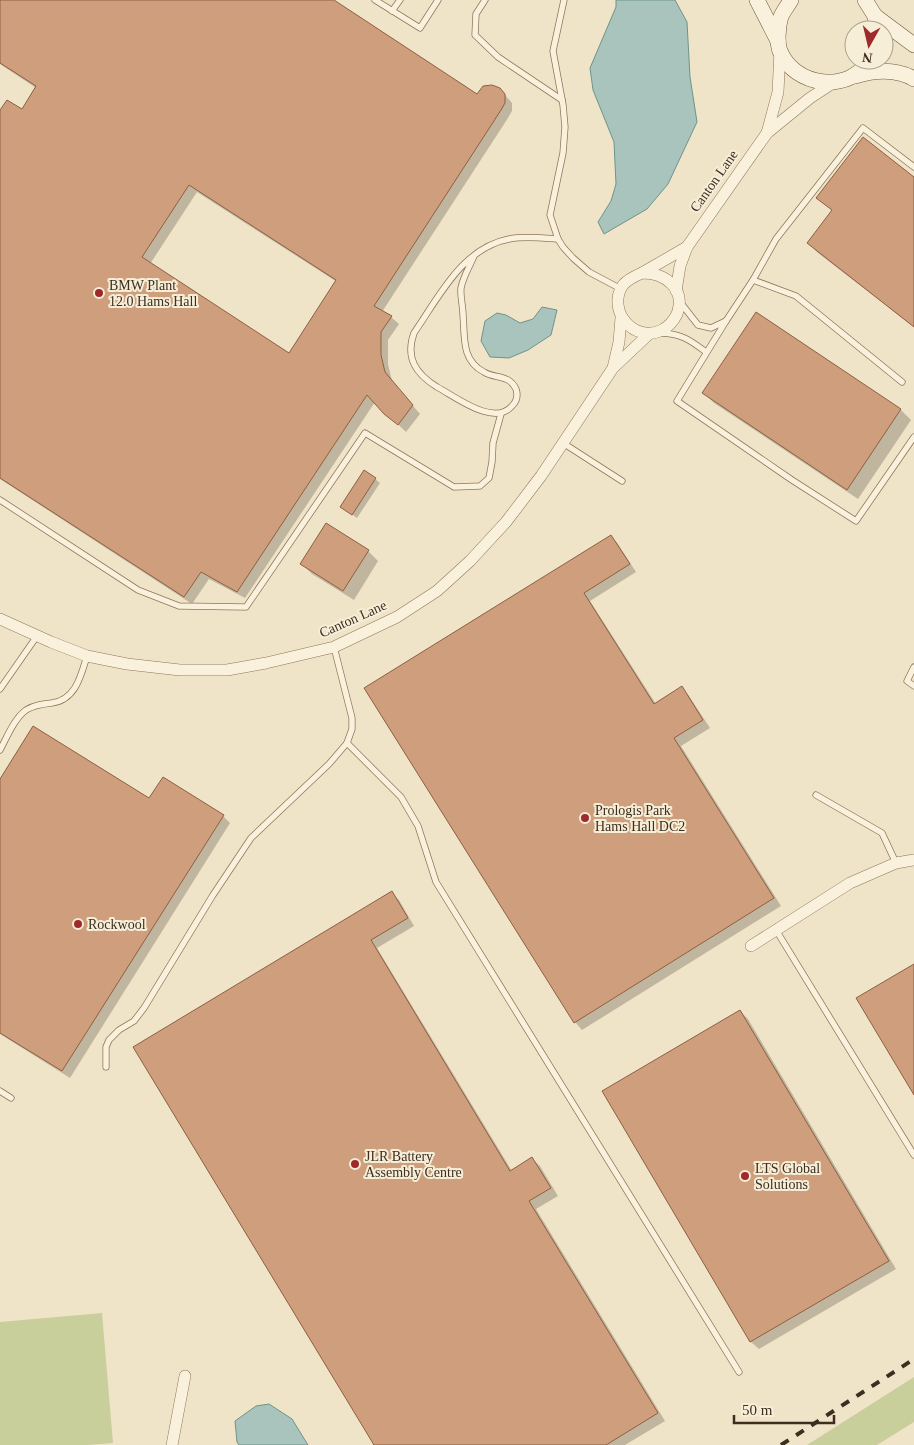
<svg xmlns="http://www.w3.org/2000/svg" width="914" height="1445" font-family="'Times New Roman',serif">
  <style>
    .green { fill: #c9cf9b }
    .water { fill: #a9c4bc; stroke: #6f938a }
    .shadow { fill: #0003; fill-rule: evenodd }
    .building { fill: #cf9f7d; stroke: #8d5f41; fill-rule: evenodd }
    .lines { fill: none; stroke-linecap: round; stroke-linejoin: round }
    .lane-casing { stroke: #8d765c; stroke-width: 7 }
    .street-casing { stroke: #8d765c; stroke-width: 12 }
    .secondary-casing { stroke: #6f573f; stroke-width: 16 }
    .lane { stroke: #faf1dc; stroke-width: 5.5 }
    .street { stroke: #faf1dc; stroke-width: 11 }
    .secondary { stroke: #faf1dc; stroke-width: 15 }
    .rail { stroke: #3d2e20; stroke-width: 4; stroke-dasharray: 9 9; stroke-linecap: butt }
    .poi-dot { fill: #9e2a2b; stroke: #f7eed8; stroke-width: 2 }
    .labels { text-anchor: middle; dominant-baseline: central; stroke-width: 4; stroke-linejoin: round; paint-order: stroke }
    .street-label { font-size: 14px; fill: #3d2e20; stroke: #f7eed8 }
    .poi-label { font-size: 14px; fill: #3d2e20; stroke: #f7eed8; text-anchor: start }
  </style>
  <rect width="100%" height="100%" fill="#f0e4c8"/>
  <!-- green -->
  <g class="green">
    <path d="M102,1313L113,1443L88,1445H0V1322Z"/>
    <path d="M914,1377V1422L877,1445H807Z"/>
  </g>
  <!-- water -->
  <g class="water">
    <path d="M616,0H675L687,22L690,77L697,122L668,184L647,209L604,234L598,222L611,201L616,184L614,142L593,90L590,68L616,7Z"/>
    <path d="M542,307L557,310L551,335L528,350L509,358L490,357L481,341L485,321L497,313L506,315L520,323L533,319Z"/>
    <path d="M269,1404L292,1419L308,1445H239L237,1442L235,1421L256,1406Z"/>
  </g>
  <!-- shadow -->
  <g class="shadow">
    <path d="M0,0H332L477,95L500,89L512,103V111L508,118L382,312L391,317L399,324L388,340V364L392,381L420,414L406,432L375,402L245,598L209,579L192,604L0,479V112L22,111L36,88L0,64ZM197,192L337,282L290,354L150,264Z"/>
    <path d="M914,179V327L818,253L808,243L833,211L818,198Z"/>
    <path d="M757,314L901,410L911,420L858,499L714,403L704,393Z"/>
    <path d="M375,479L380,483L357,518L341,507Z"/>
    <path d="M327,525L368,551L378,561L354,600L312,574L302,564Z"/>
    <path d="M611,536L618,544L636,572L590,601L656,704L682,688L689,696L710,728L681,746L781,906L582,1030L575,1022L366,689Z"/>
    <path d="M0,781L150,800L223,816L230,823L70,1078L0,1034Z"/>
    <path d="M391,893L399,900L414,926L377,948L512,1171L532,1159L540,1166L558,1196L536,1209L665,1421L625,1445H376L135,1048Z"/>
    <path d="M740,1011L748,1019L896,1269L759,1349L751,1342L604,1092Z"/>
  </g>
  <!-- building -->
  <g class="building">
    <path d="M0,0H334L477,94L483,86L492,85L500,88L505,94V103L501,110L374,306L392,316L381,332V355L385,372L413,405L398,425L384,414L367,395L237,592L201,572L184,597L0,478V110L7,100L22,109L36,86L0,63ZM189,185L336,280L289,353L142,257Z"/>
    <path d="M863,137L914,177V327L807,243L832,210L816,198Z"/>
    <path d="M756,312L901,409L847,490L702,393Z"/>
    <path d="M364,470L376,478L352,515L340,507Z"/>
    <path d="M326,523L369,550L343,591L300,564Z"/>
    <path d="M611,535L630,564L584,593L654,704L682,686L703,720L674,738L774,898L574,1023L364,688Z"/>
    <path d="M33,726L149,798L163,777L224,815L62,1071L0,1033V779Z"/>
    <path d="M392,891L408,918L371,940L510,1171L532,1157L551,1188L529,1201L658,1413L606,1445H374L133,1047Z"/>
    <path d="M914,964V1095L856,998Z"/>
    <path d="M740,1010L889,1261L750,1342L602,1091Z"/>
  </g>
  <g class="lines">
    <defs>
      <g id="lane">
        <path d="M375,0L420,28L438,0"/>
        <path d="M485,0L476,14L475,35L498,57L562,100"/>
        <path d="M564,0L553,51L563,105L565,127L563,153L550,215L558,239L563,247L573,258L589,272L621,289"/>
        <path d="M392,11L400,0"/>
        <path d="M474,256C470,266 463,277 461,288C460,296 463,306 463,315C465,337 461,360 484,372C495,379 509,374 516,389C518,395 517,401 512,406C494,427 456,397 437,387C416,374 405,358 414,333C439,297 462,248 509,239C525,236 542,238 558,239"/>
        <path d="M753,280L796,296L902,382"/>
        <path d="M680,302L698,325L711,328L726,321L753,280L776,239L863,128L914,167"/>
        <path d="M726,321L677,401L792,480L856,521L914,437"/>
        <path d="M661,333C682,334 690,340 706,352"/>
        <path d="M563,443L622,481"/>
        <path d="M0,500L138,590L179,606L246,607L365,433L454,487L480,486L489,478L492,462L493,443L501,414"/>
        <path d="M914,667L907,681L914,686"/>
        <path d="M0,689L37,636"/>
        <path d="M347,743L401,797L418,826L436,882L739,1372"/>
        <path d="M0,750C7,737 14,719 26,710C34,705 43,704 52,703C76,700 81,675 87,656"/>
        <path d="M816,795L882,833L896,863"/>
        <path d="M776,930L914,1155"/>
        <path d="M106,1067V1047L109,1040L119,1030L134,1021L144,1008L213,895L251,838L329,764L347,743L352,729V718L334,647"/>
        <path d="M0,1091L11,1098"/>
      </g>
      <g id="street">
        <path d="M767,133L778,92L780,51"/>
        <path d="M642,273C666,273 686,289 677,314C674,320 668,327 662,330C634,344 606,310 623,285C628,279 635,276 642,273Z"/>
        <path d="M642,273L687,247"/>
        <path d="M676,291L680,266L687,247L767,133L810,98L833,83"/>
        <path d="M613,368L619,342L621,318"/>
        <path d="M0,619L51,642L87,656L127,664L180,670H227L266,663L334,647L397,617L437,591L470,561L506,522L541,476L613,368L649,334"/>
        <path d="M751,946L850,883L896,863L914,860"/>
        <path d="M172,1445L185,1376"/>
      </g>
      <g id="secondary">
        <path d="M757,0L778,41"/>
        <path d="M791,0C788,6 781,13 780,20C778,28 777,44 780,51C794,87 850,94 869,60"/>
        <path d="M865,0L875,16L877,26"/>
        <path d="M875,16L914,45"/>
        <path d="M855,76C875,70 896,68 914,79"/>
      </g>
    </defs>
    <!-- lane casing -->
    <use href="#lane" class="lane-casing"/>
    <!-- street casing -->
    <use href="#street" class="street-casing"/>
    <!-- secondary casing -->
    <use href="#secondary" class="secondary-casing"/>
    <!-- lane -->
    <use href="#lane" class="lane"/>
    <!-- street -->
    <use href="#street" class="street"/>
    <!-- secondary -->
    <use href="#secondary" class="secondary"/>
    <!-- rail -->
    <path class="rail" d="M781,1445L914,1359"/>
  </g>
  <!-- markers -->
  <g class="poi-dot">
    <circle cx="99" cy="293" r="5"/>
    <circle cx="585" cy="818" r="5"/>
    <circle cx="78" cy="924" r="5"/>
    <circle cx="355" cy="1164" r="5"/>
    <circle cx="745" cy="1176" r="5"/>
  </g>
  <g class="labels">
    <!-- street labels -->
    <g class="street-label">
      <text transform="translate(714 181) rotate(-55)">Canton Lane</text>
      <text transform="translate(353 619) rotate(-24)">Canton Lane</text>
    </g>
    <!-- poi labels -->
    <g class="poi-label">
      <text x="109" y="285">BMW Plant<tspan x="109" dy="16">12.0 Hams Hall</tspan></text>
      <text x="595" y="810">Prologis Park<tspan x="595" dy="16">Hams Hall DC2</tspan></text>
      <text x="88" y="924">Rockwool</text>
      <text x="365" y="1156">JLR Battery<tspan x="365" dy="16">Assembly Centre</tspan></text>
      <text x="755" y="1168">LTS Global<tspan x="755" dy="16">Solutions</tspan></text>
    </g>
  </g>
  <!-- north arrow -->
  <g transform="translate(869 45) rotate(188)"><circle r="24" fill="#f7eed8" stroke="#ada18e"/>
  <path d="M0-4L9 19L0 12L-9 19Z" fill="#9e2a2b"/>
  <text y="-8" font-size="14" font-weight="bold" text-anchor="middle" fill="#3d2e20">N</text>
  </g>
  <!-- scale -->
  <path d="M734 1415v8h100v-8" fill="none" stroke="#3d2e20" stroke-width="2.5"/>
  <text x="742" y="1415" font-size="15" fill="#3d2e20" stroke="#f7eed8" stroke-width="4" paint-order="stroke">50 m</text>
</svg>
